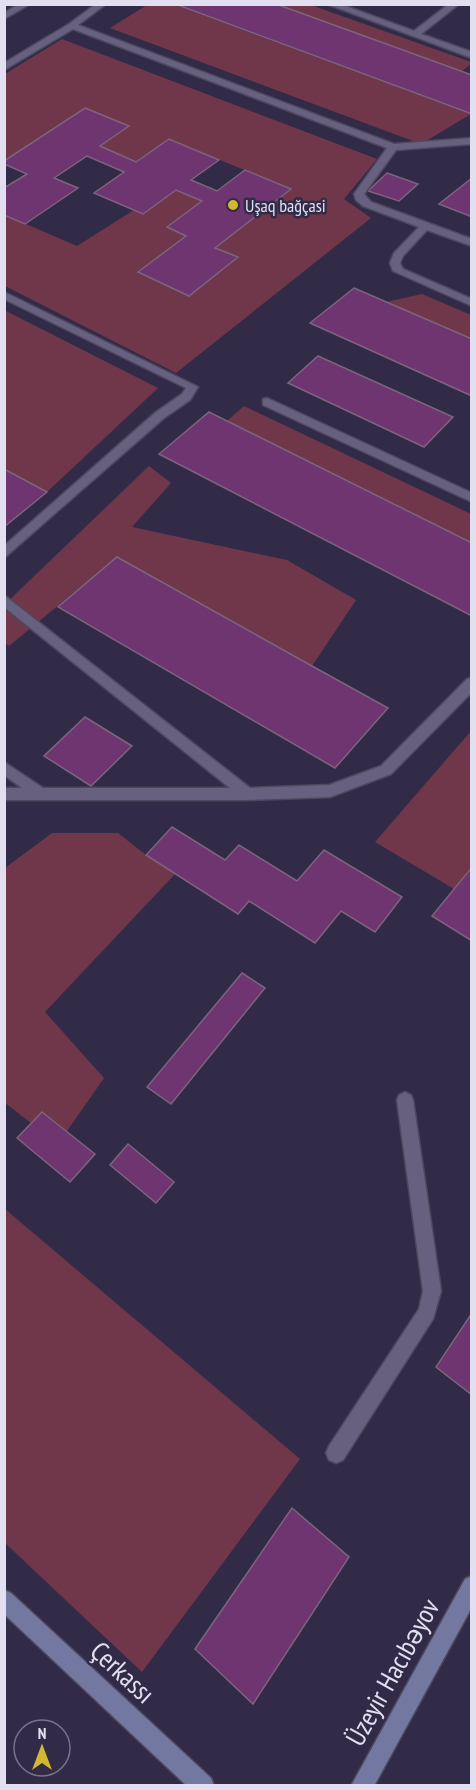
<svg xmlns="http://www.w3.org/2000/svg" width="476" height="1790" font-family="'PT Sans Narrow',sans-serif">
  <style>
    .green { fill: #70374b }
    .building { fill: #6f3570; stroke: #7d647d; stroke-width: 1.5 }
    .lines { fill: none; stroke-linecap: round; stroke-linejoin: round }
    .lane-casing { stroke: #4e485f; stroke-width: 3 }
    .secondary-casing { stroke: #4e485f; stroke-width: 3 }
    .lane { fill: #67607f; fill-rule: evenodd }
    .secondary { fill: #7378a1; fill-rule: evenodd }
    .poi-dot { fill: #d4b635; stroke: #322b47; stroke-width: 2 }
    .labels { text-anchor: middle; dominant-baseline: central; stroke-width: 5; stroke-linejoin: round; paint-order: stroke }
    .far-poi-label { font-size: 18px; fill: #e2dff1; stroke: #322b47; text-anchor: start }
    .near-street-label { font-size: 27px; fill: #e2dff1; stroke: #322b47 }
  </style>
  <rect width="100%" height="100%" fill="#322b47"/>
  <!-- green -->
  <g class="green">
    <path d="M147,5H175L471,114L421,144L110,28Z"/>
    <path d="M276,5H311L471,62V64L462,71Z"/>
    <path d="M62,39L377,159L344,199L371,218L176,373L5,286V215L77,246L134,210L143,214L176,190L202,201L167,227L186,236L138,272L189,296L237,258L215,248L291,189L169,139L136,162L100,146L129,126L85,108L5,161V74Z"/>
    <path d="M422,294L471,315V339L386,302Z"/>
    <path d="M4,310L158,388L47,492L5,469Z"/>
    <path d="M244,406L471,514V543L227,421Z"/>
    <path d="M149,466L171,483L132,527L287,560L356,600L312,666L117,557L9,646L5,643L4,605Z"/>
    <path d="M471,731V867L454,889L375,842Z"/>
    <path d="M52,833H118L146,855L175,874L45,1012L104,1078L67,1131L42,1112L31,1123L4,1102L5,868Z"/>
    <path d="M5,1209L300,1459L142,1672L5,1543Z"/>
  </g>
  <!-- building -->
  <g class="building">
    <path d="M175,4H276L472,75V114Z"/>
    <path d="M85,108L129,126L100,146L136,162L169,139L219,160L191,180L217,191L245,170L291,189L215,248L238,257L189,296L138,272L186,236L167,227L202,201L176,190L143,214L94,193L124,172L87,156L54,178L78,188L25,224L4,215V188L27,174L4,164V161Z"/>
    <path d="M387,173L418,184L399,201L368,191Z"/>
    <path d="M472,178V217L439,204Z"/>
    <path d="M354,288L472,339V396L310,323Z"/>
    <path d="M318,356L453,417L424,447L288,383Z"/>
    <path d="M209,412L472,543V616L159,454Z"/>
    <path d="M4,469L47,492L4,527Z"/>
    <path d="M117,557L312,666L388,708L335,768L58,607Z"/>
    <path d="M85,717L132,746L91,786L44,756Z"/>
    <path d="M172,827L225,860L239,845L297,881L324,850L402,897L375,932L341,911L315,943L249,901L238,914L146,855Z"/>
    <path d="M472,867V941L432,916Z"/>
    <path d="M242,973L265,988L171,1104L147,1087Z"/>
    <path d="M42,1112L95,1154L70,1182L17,1138Z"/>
    <path d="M128,1144L174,1182L156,1203L110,1165Z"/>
    <path d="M472,1313V1395L436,1367Z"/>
    <path d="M292,1508L349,1557L253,1704L195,1649Z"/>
  </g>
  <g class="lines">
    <defs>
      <g id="lane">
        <path d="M19,4H30L4,19V13Z"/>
        <path d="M96,4H106L78,25L394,144L472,138V144L396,150L364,194L371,202L472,239V246L427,230L403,256L400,263L403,269L472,299V306L393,271L390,263L394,253L419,227L363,206L356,200L354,194L387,148L73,29L4,70V63L69,24Z"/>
        <path d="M327,4H340L414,31L449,4H459L421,34L472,52V58Z"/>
        <path d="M4,292L198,387L190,400L164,418L4,558V546L156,412L182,394L186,388L4,299Z"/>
        <path d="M267,398L472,493V502L263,405V399Z"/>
        <path d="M4,595L250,788L329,785L381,766L467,679L472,678V692L391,774L330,797L247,800H4V788H22L4,775V762L43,788H230L4,607Z"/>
        <path d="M405,1092L411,1095L413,1100L441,1291L433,1319L343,1460L336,1463L329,1460L326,1453L329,1446L419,1309L423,1291L397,1100L399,1095Z"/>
      </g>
      <g id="secondary">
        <path d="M472,1576V1607L374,1786H351L465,1579Z"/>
        <path d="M4,1590L11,1593L211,1778L214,1786H187L4,1614Z"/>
      </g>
    </defs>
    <!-- lane casing -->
    <use href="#lane" class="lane-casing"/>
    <!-- secondary casing -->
    <use href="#secondary" class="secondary-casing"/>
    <!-- lane -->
    <use href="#lane" class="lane"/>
    <!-- secondary -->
    <use href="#secondary" class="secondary"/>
  </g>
  <!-- markers -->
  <circle class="poi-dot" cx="233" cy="205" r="6"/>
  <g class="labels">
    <!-- far-poi labels -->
    <g class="far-poi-label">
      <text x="245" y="205">Uşaq bağçasi</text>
    </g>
    <!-- near-street labels -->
    <g class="near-street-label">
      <text transform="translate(123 1672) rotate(43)">Çerkassı</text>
      <text transform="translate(392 1672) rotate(-61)">Üzeyir Hacıbəyov</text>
    </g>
  </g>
  <!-- border -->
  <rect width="476" height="1790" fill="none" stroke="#e2dff1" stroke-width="12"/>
  <!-- north arrow -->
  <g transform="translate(42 1748)"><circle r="28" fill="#322b47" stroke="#78738b" stroke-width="1.5"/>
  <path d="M0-4.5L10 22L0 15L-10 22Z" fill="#d4b635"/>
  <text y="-9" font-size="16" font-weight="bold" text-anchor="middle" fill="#e2dff1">N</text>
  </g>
</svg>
